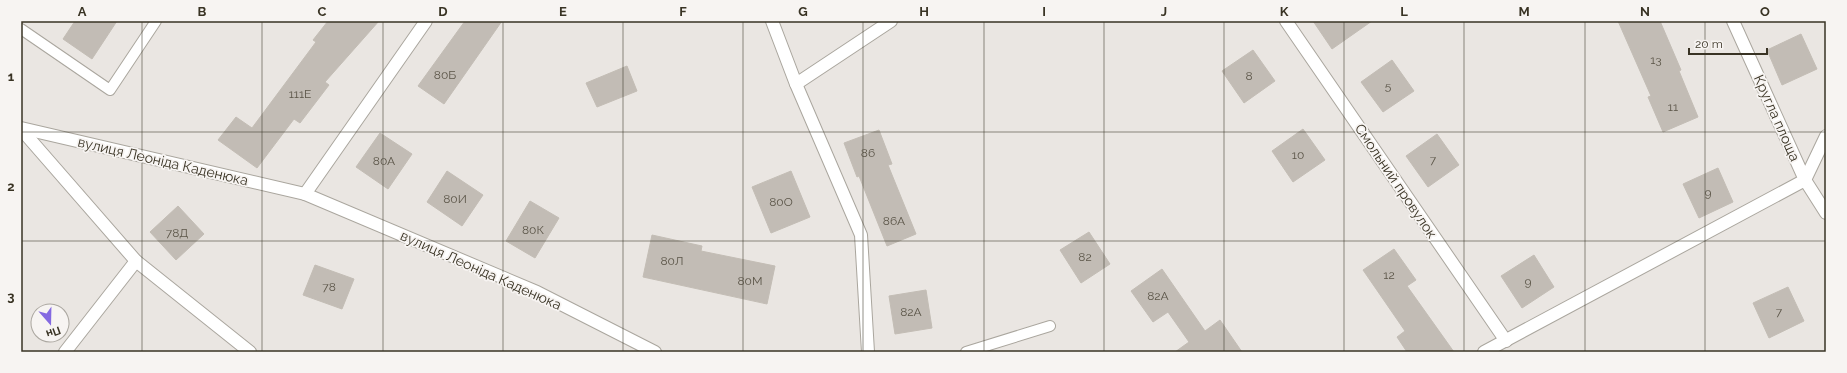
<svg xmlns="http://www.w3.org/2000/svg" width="1847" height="373" font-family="Raleway,sans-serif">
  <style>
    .building { fill: #c2bcb5; stroke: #c3bdb5 }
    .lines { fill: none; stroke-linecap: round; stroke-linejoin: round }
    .lane-casing { stroke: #aaa69e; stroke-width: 12 }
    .street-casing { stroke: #aaa69e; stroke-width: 14 }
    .lane { stroke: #fff; stroke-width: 10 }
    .street { stroke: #fff; stroke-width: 12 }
    .grid { fill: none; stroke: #393324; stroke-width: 1; stroke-opacity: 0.55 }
    .labels { text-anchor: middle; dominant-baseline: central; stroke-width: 3.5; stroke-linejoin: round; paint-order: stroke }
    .number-label { font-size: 12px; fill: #5b5548 }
    .street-label { font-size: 14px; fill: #393324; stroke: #f7f4f2 }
    .neatline { fill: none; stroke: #393324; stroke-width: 1.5 }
    .grid-label { font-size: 13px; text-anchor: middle; font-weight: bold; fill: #393324 }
  </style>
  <rect width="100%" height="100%" fill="#eae6e2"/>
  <!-- building -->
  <g class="building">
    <path d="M75,21H117L92,59L63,39Z"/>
    <path d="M328,21H379L325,82L329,85L300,123L294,119L257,168L218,140L236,117L252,128L316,42L313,40Z"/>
    <path d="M465,21H502L444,104L418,86Z"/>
    <path d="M1313,21H1372L1332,49Z"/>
    <path d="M1618,21H1660L1681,70L1679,71L1698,117L1663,132L1648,97L1651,96Z"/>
    <path d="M1801,34L1817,69L1782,85L1767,50Z"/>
    <path d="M1253,50L1275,81L1244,103L1222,71Z"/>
    <path d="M1392,60L1414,91L1383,112L1361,82Z"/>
    <path d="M627,66L637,91L597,107L586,83Z"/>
    <path d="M1303,129L1325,160L1293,182L1272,151Z"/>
    <path d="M879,130L892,164L888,165L916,234L887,246L859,176L857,177L844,143Z"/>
    <path d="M380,133L412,154L388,189L356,167Z"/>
    <path d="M1437,134L1459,165L1428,187L1406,156Z"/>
    <path d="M1718,168L1733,202L1699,218L1683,184Z"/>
    <path d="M447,171L483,195L462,226L427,202Z"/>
    <path d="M791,171L810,217L771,233L752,187Z"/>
    <path d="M530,201L559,218L535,258L506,241Z"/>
    <path d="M178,206L204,234L176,260L150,232Z"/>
    <path d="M1089,232L1110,264L1081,283L1060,250Z"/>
    <path d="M652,235L702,246L701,251L775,266L767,304L643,277Z"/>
    <path d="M1394,249L1416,280L1407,286L1454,352H1407L1397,337L1405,331L1363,270Z"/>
    <path d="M1534,255L1554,287L1522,308L1501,276Z"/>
    <path d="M315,265L354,279L342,309L303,295Z"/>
    <path d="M1162,269L1205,331L1220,320L1242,352H1175L1189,342L1168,312L1153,322L1131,291Z"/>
    <path d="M1788,287L1804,321L1769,338L1753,303Z"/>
    <path d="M926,290L932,328L895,334L889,296Z"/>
  </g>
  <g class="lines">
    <defs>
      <g id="lane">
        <path d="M21,29L110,90L156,21"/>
        <path d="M966,352L1050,326"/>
      </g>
      <g id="street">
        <path d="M772,21L796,84L861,235L868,352"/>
        <path d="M1286,21L1506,341"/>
        <path d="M1733,21L1805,180L1826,213"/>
        <path d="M796,84L891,21"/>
        <path d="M21,128L305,194L537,292L655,352"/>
        <path d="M21,129L136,261L65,352"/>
        <path d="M305,194L426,21"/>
        <path d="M136,261L250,352"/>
        <path d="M1484,352L1805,180L1826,136"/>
      </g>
    </defs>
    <!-- lane casing -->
    <use href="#lane" class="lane-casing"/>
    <!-- street casing -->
    <use href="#street" class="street-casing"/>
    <!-- lane -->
    <use href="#lane" class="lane"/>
    <!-- street -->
    <use href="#street" class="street"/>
  </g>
  <!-- grid -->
  <path class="grid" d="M142,21V352M262,21V352M383,21V352M503,21V352M623,21V352M743,21V352M863,21V352M984,21V352M1104,21V352M1224,21V352M1344,21V352M1464,21V352M1585,21V352M1705,21V352M21,132H1826M21,241H1826"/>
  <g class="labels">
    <!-- number labels -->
    <g class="number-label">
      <text x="1656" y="60">13</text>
      <text x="445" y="75">80Б</text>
      <text x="1249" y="76">8</text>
      <text x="1388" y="86">5</text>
      <text x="300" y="94">111Е</text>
      <text x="1673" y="107">11</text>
      <text x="868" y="153">86</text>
      <text x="1298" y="155">10</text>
      <text x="1433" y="160">7</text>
      <text x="384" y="161">80А</text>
      <text x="1708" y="193">9</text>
      <text x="455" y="199">80И</text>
      <text x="781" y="202">80О</text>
      <text x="894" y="221">86А</text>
      <text x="533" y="230">80К</text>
      <text x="177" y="233">78Д</text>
      <text x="1085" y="257">82</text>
      <text x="672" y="261">80Л</text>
      <text x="1389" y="275">12</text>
      <text x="750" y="281">80М</text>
      <text x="1528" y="282">9</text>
      <text x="329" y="287">78</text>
      <text x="1158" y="296">82А</text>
      <text x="911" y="312">82А</text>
      <text x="1779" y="312">7</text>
    </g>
    <!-- street labels -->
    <g class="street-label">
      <text transform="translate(1777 118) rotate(66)">Кругла площа</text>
      <text transform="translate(163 161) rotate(13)">вулиця Леоніда Каденюка</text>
      <text transform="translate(1396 181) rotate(56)">Смольний провулок</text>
      <text transform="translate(481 270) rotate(24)">вулиця Леоніда Каденюка</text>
    </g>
  </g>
  <!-- border -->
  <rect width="1847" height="373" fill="none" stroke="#f7f4f2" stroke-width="44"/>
  <!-- north arrow -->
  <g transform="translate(50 323) rotate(160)"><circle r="19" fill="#f7f4f2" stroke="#aba7a0"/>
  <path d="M0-3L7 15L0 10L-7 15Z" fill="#8469e1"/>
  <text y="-6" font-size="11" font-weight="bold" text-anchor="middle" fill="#393324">Пн</text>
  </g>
  <!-- scale -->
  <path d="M1689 48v6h78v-6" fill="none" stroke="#393324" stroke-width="2"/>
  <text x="1695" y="48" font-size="12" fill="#393324" stroke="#f7f4f2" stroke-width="3" paint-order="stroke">20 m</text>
  <rect x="22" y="22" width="1803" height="329" class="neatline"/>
  <g class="grid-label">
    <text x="82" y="16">A</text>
    <text x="202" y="16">B</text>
    <text x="322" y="16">C</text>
    <text x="443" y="16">D</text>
    <text x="563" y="16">E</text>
    <text x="683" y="16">F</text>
    <text x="803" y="16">G</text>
    <text x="924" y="16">H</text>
    <text x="1044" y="16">I</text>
    <text x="1164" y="16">J</text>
    <text x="1284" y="16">K</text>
    <text x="1404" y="16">L</text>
    <text x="1524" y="16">M</text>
    <text x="1645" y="16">N</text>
    <text x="1765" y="16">O</text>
    <text x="11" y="81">1</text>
    <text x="11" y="191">2</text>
    <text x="11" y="301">3</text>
  </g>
</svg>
